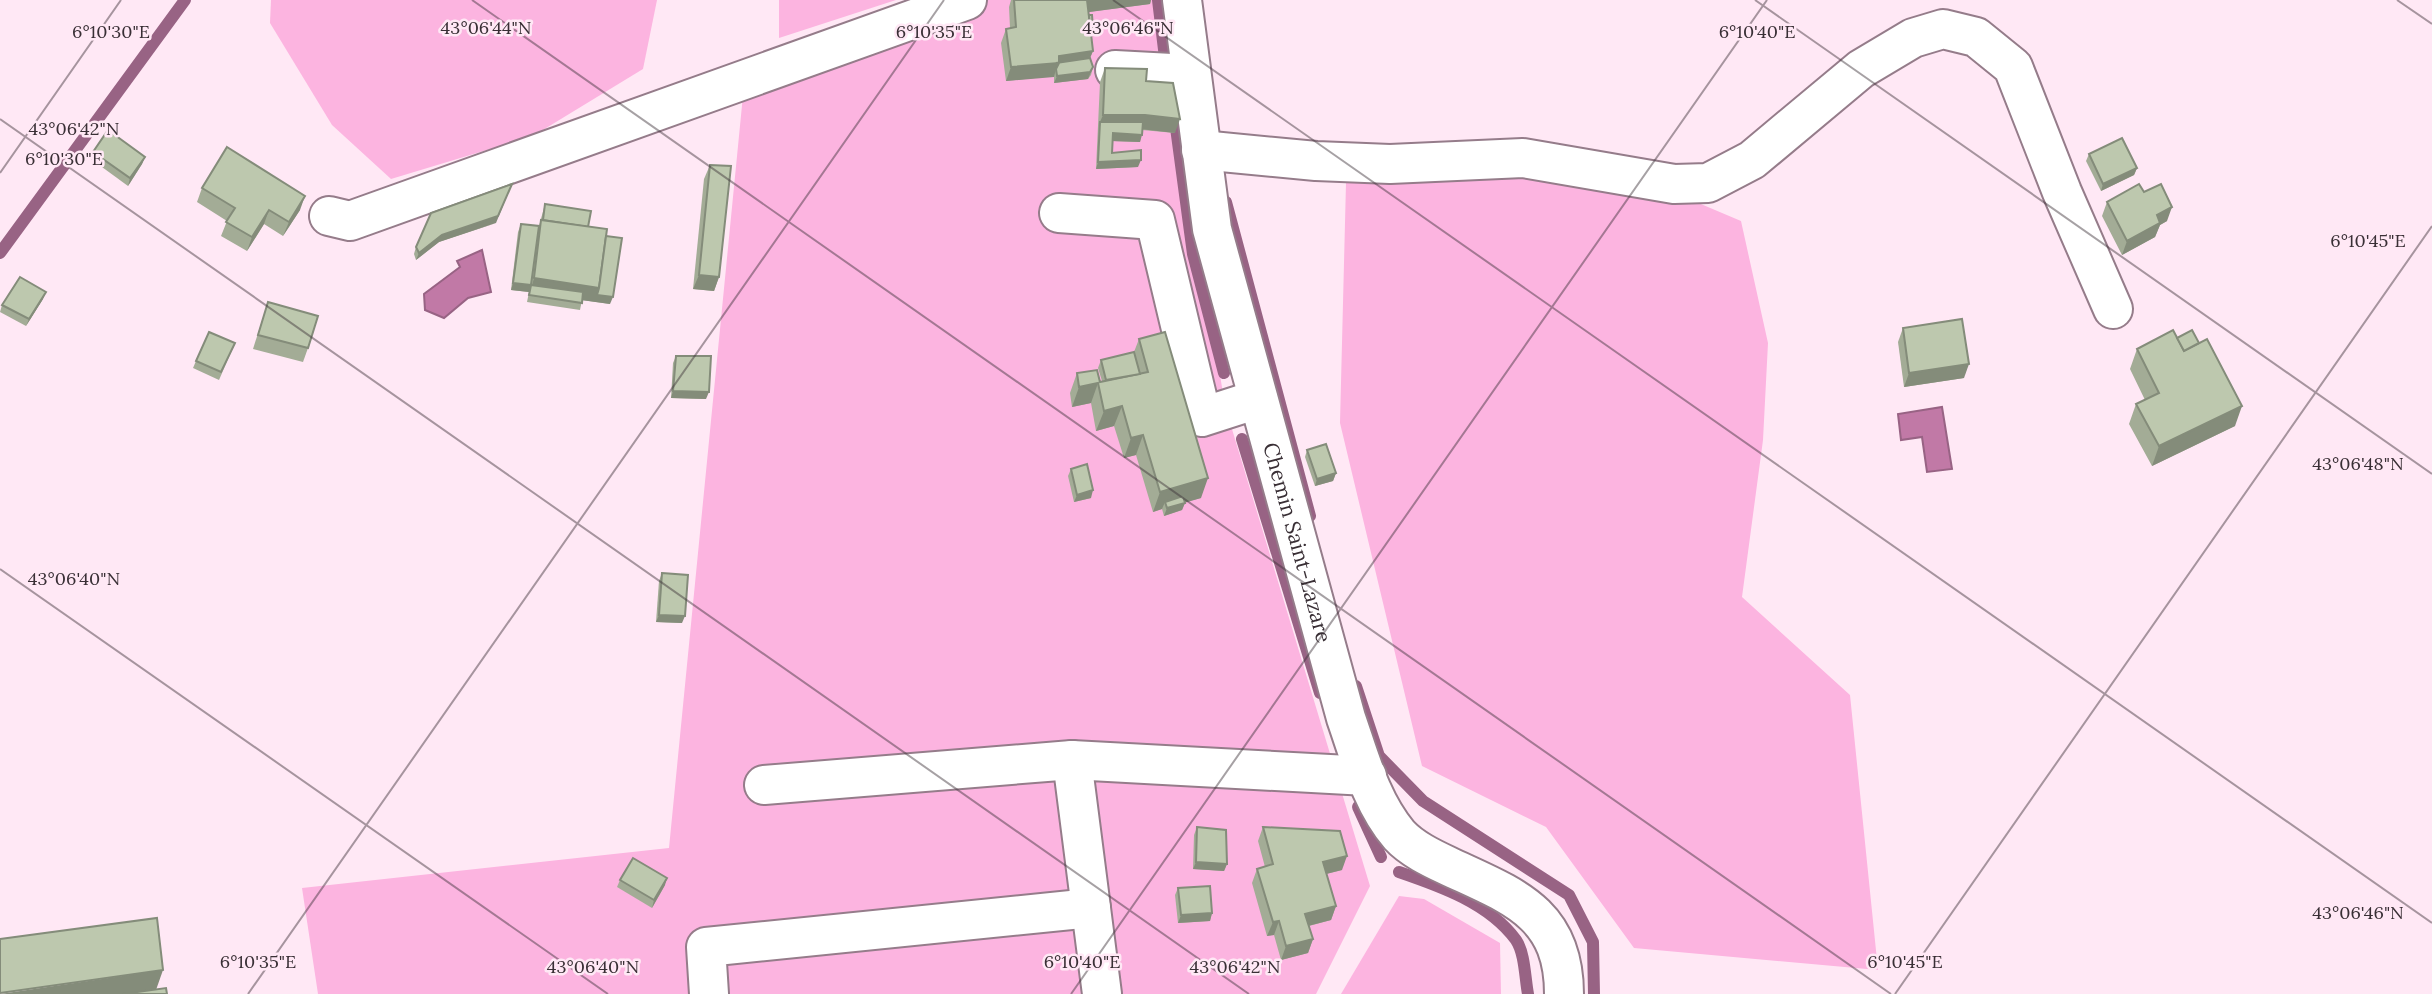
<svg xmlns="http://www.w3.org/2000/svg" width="2432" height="994" font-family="Lora,serif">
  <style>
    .green { fill: #fcb4e0 }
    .water { fill: #c179a6; stroke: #986384; stroke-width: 2 }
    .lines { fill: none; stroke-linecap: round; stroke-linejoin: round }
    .stream { stroke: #986384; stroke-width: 12 }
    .minor-casing { stroke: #957c8a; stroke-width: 42 }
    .minor { stroke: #fff; stroke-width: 38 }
    .wall { fill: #a3ac96 }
    .shaded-wall { fill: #848c7a }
    .building { fill: #bdc8ae; stroke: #848c7a; stroke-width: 2 }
    .ticks { fill: none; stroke: #392f35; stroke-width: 2; stroke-opacity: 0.45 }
    .labels { text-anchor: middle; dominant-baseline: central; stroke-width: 5; stroke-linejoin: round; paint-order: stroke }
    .street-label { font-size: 21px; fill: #392f35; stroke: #ffe8f5 }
    .ticks-label { font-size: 18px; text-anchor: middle; fill: #392f35; stroke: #ffe8f5; stroke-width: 5; stroke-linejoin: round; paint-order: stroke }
  </style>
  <rect width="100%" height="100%" fill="#ffe8f5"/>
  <!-- green -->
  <g class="green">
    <path d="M271,0H657L643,69L533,136L391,179L332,125L270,23Z"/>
    <path d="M779,0H896L779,38Z"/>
    <path d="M987,0H1160L1225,406L1370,886L1316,994H318L302,888L669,848L744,85Z"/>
    <path d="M1509,171L1689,199L1741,221L1768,343L1763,440L1742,597L1850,695L1878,970L1634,948L1546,827L1422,766L1340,423L1346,183Z"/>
    <path d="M1399,896L1424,899L1500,943L1501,994H1341Z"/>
  </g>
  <!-- water -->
  <g class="water">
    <path d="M482,250L491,292L468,298L444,318L425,310L424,294L460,267L457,261Z"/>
    <path d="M1942,407L1952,469L1927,472L1922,437L1901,440L1898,414Z"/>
  </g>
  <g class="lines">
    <!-- stream -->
    <g class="stream">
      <path d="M1158,0L1166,66"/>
      <path d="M1174,113L1193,254L1224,373"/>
      <path d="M1226,202L1310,516"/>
      <path d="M0,253L185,0"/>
      <path d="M1242,439L1320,693"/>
      <path d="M1356,686L1379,756L1423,801L1569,895L1593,942L1594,994"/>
      <path d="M1358,807L1381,857"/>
      <path d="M1399,872C1440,886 1489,903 1516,940C1525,953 1525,979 1528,994"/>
    </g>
    <defs>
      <g id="minor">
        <path id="s1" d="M1182,0L1212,229L1346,718C1360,758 1371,802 1399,835C1412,849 1431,858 1448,866C1512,896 1564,912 1564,994"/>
        <path d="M1115,70L1190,74"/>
        <path d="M1201,150L1316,161L1390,164L1523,158L1674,184L1708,183L1752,160L1861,69L1913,38L1943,29L1976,37L2013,67L2062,192L2113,309"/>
        <path d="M1059,213L1155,220L1202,417L1258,399"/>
        <path d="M329,216L350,221L967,0"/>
        <path d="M764,785L1072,760"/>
        <path d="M709,994L706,947L1091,908"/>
        <path d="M1102,994L1072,760L1367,776"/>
      </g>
    </defs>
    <!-- minor casing -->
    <use href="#minor" class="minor-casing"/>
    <!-- minor -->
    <use href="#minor" class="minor"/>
  </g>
  <!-- wall -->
  <g class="wall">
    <path d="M1011,0H1151L1150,4L1088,12L1093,28L1091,34L1093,51L1090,58L1093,67L1091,75L1088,79L1054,83V76L1006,81L1001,43L1006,29L1010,28L1009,7Z"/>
    <path d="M1105,68L1146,81L1175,133L1142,130L1140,142L1113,141L1112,153L1138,167L1096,169L1100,82Z"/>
    <path d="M93,152L145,157L142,164L128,186L91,159Z"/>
    <path d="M2089,154L2137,168L2134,175L2101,191L2086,161Z"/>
    <path d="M710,165L719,277L714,291L693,289L704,179Z"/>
    <path d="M202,188L300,210L283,236L264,224L247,251L221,236L227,221L197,202Z"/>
    <path d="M2144,192L2167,221L2160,225L2155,237L2122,255L2102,216L2107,202Z"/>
    <path d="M545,204L606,236L610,304L582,300L580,310L527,302L529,292L511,290L518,232L521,224L539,226Z"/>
    <path d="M496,223L439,242L416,260L414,254L416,247Z"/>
    <path d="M43,299L26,326L0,312L2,305Z"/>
    <path d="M268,302L308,348L303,362L253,349Z"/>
    <path d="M1903,328L1964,378L1904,387L1898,342Z"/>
    <path d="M2177,338L2235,426L2152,466L2129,424L2136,404L2145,400L2130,369L2137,349Z"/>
    <path d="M1139,339L1201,498L1185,502L1182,510L1164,516L1162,509L1153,512L1136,455L1124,458L1114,426L1096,431L1091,403L1072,407L1070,393L1077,373L1100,382L1102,381L1098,368L1101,360L1134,352Z"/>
    <path d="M235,343L219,380L193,368L196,361Z"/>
    <path d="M676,356L706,399L671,398L673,363Z"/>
    <path d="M1307,450L1336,473L1333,481L1315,486L1305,457Z"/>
    <path d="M1071,469L1091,498L1074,502L1068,476Z"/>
    <path d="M662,573L682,623L656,622L659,581Z"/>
    <path d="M1197,827L1227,864L1224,871L1193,869L1194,835Z"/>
    <path d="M1263,827L1342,870L1326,874L1336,906L1331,920L1309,926L1313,939L1308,953L1281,960L1274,935L1267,936L1252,883L1257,869L1265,867L1258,841Z"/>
    <path d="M620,880L665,885L652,908L617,887Z"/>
    <path d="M1178,888L1212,913L1210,921L1178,923L1175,895Z"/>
  </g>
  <!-- shaded-wall -->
  <g class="shaded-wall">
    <path d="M1087,0H1151L1150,4L1082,13Z"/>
    <path d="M1093,51L1087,65L1056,69L1054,77L1006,81L1011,67L1059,56Z"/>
    <path d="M1093,67L1088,79L1054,83L1057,76Z"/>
    <path d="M1103,115H1145L1180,119L1175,133L1140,129L1100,122Z"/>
    <path d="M1113,133L1142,135L1140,142L1110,141Z"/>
    <path d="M145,157L142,164L128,186L130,178Z"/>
    <path d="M1141,160L1138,167L1096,169L1098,162Z"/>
    <path d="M2137,168L2134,175L2101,191L2103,184Z"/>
    <path d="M512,184L496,223L439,242L416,260L419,253L442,235Z"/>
    <path d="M305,196L300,210L283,236L289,222Z"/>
    <path d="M2172,207L2167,221L2160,225L2155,237L2122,255L2127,241L2157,215Z"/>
    <path d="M269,210L264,224L247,251L252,237Z"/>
    <path d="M699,275L719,277L714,291L693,289Z"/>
    <path d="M534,278L599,288L613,297L610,304L530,293Z"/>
    <path d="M513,283L531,285L529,292L511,290Z"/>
    <path d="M46,292L43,299L26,326L29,319Z"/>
    <path d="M1969,364L1964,378L1904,387L1909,373Z"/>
    <path d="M1098,383L1091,403L1072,407L1079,387Z"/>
    <path d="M673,391L709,392L706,399L671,398Z"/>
    <path d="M1122,406L1114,426L1096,431L1104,411Z"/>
    <path d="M2242,406L2235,426L2152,466L2159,446Z"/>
    <path d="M1143,435L1136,455L1124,458L1131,438Z"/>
    <path d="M1336,473L1333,481L1315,486L1317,479Z"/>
    <path d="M1208,478L1201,498L1167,508L1165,502L1162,509L1153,512L1160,492Z"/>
    <path d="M1093,490L1091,498L1074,502L1077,495Z"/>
    <path d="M1185,503L1182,510L1164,516L1167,508Z"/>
    <path d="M659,615L685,616L682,623L656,622Z"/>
    <path d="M1347,856L1342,870L1318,876L1323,862Z"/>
    <path d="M1196,862L1227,864L1224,871L1193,869Z"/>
    <path d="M667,878L665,885L652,908L654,900Z"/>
    <path d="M1336,906L1331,920L1300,928L1305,914Z"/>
    <path d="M1212,913L1210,921L1178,923L1181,915Z"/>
    <path d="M1279,921L1274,935L1267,936L1273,922Z"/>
    <path d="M1313,939L1308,953L1281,960L1286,946Z"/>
    <path d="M163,970L156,990L130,994H0Z"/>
  </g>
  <!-- building -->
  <g class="building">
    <path d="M1014,0H1087L1093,51L1059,56V63L1011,67L1006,29L1016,27Z"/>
    <path d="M1089,15H1092L1093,28H1090Z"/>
    <path d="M1090,58L1093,67L1090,72L1057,76L1056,69L1059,63H1056Z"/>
    <path d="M1105,68L1147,69L1146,81L1173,83L1180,119L1145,115H1103Z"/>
    <path d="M1100,122H1143L1142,135L1113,133L1112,153L1141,150V160L1098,162Z"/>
    <path d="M108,130L145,157L130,178L93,152Z"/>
    <path d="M2122,138L2137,168L2103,184L2089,154Z"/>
    <path d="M227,147L305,196L289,222L269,210L252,237L226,222L235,208L202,188Z"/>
    <path d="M710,165L731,166L719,277L699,275Z"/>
    <path d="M512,184L498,216L442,235L419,253L416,247L431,213Z"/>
    <path d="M2139,184L2144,192L2161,184L2172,207L2157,215L2160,223L2127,241L2107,202Z"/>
    <path d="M545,204L591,211L588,227L543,220Z"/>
    <path d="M541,220L607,229L599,288L534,278Z"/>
    <path d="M521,224L539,226L531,285L513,283Z"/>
    <path d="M606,236L622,238L613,297L597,295L599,288Z"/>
    <path d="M20,277L46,292L29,319L2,305Z"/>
    <path d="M531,285L583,292L582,303L529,295Z"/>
    <path d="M268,302L318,316L308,348L258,335Z"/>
    <path d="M1962,319L1969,364L1909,373L1903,328Z"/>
    <path d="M2173,330L2184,351L2207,339L2242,406L2159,446L2136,404L2159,393L2137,349Z"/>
    <path d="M2192,330L2199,343L2184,351L2177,338Z"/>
    <path d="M209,332L235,343L221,372L196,361Z"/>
    <path d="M1165,332L1208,478L1160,492L1143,435L1131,438L1122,406L1104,411L1098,383L1079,387L1077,373L1097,370L1100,382L1148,372L1139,339Z"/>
    <path d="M1134,352L1140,374L1106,380L1101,360Z"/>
    <path d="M676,356H711L709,392L673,391Z"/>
    <path d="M1326,444L1336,473L1317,479L1307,450Z"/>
    <path d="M1087,464L1093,490L1077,495L1071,469Z"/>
    <path d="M1183,496L1185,503L1167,508L1165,502Z"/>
    <path d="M662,573L688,575L685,616L659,615Z"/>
    <path d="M1197,827L1226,830L1227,864L1196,862Z"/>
    <path d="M1263,827L1340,831L1347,856L1323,862L1336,906L1305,914L1313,939L1286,946L1279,921L1273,922L1257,869L1273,864Z"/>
    <path d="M633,858L667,878L654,900L620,880Z"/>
    <path d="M1210,886L1212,913L1181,915L1178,888Z"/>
    <path d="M157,918L163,970L0,993V939Z"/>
    <path d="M166,988L167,994H123Z"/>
  </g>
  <!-- ticks -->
  <path class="ticks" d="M472,0L1891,994M1113,0L2432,923M1755,0L2432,474M2397,0L2432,24M0,119L1249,994M0,173L121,0M0,569L608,994M248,994L944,0M1071,994L1767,0M1895,994L2432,226"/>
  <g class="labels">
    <!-- street labels -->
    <g class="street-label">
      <text stroke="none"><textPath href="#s1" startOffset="556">Chemin Saint-Lazare</textPath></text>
    </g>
  </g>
  <g class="ticks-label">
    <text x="486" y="34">43°06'44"N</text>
    <text x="1128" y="34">43°06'46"N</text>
    <text x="111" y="38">6°10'30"E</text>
    <text x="934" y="38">6°10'35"E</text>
    <text x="1757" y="38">6°10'40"E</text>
    <text x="74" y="135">43°06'42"N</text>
    <text x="64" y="165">6°10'30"E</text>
    <text x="2368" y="247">6°10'45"E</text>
    <text x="2358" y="470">43°06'48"N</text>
    <text x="74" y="585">43°06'40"N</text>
    <text x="2358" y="919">43°06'46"N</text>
    <text x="258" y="968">6°10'35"E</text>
    <text x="1082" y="968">6°10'40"E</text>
    <text x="1905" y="968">6°10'45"E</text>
    <text x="593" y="973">43°06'40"N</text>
    <text x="1235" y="973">43°06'42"N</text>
  </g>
</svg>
